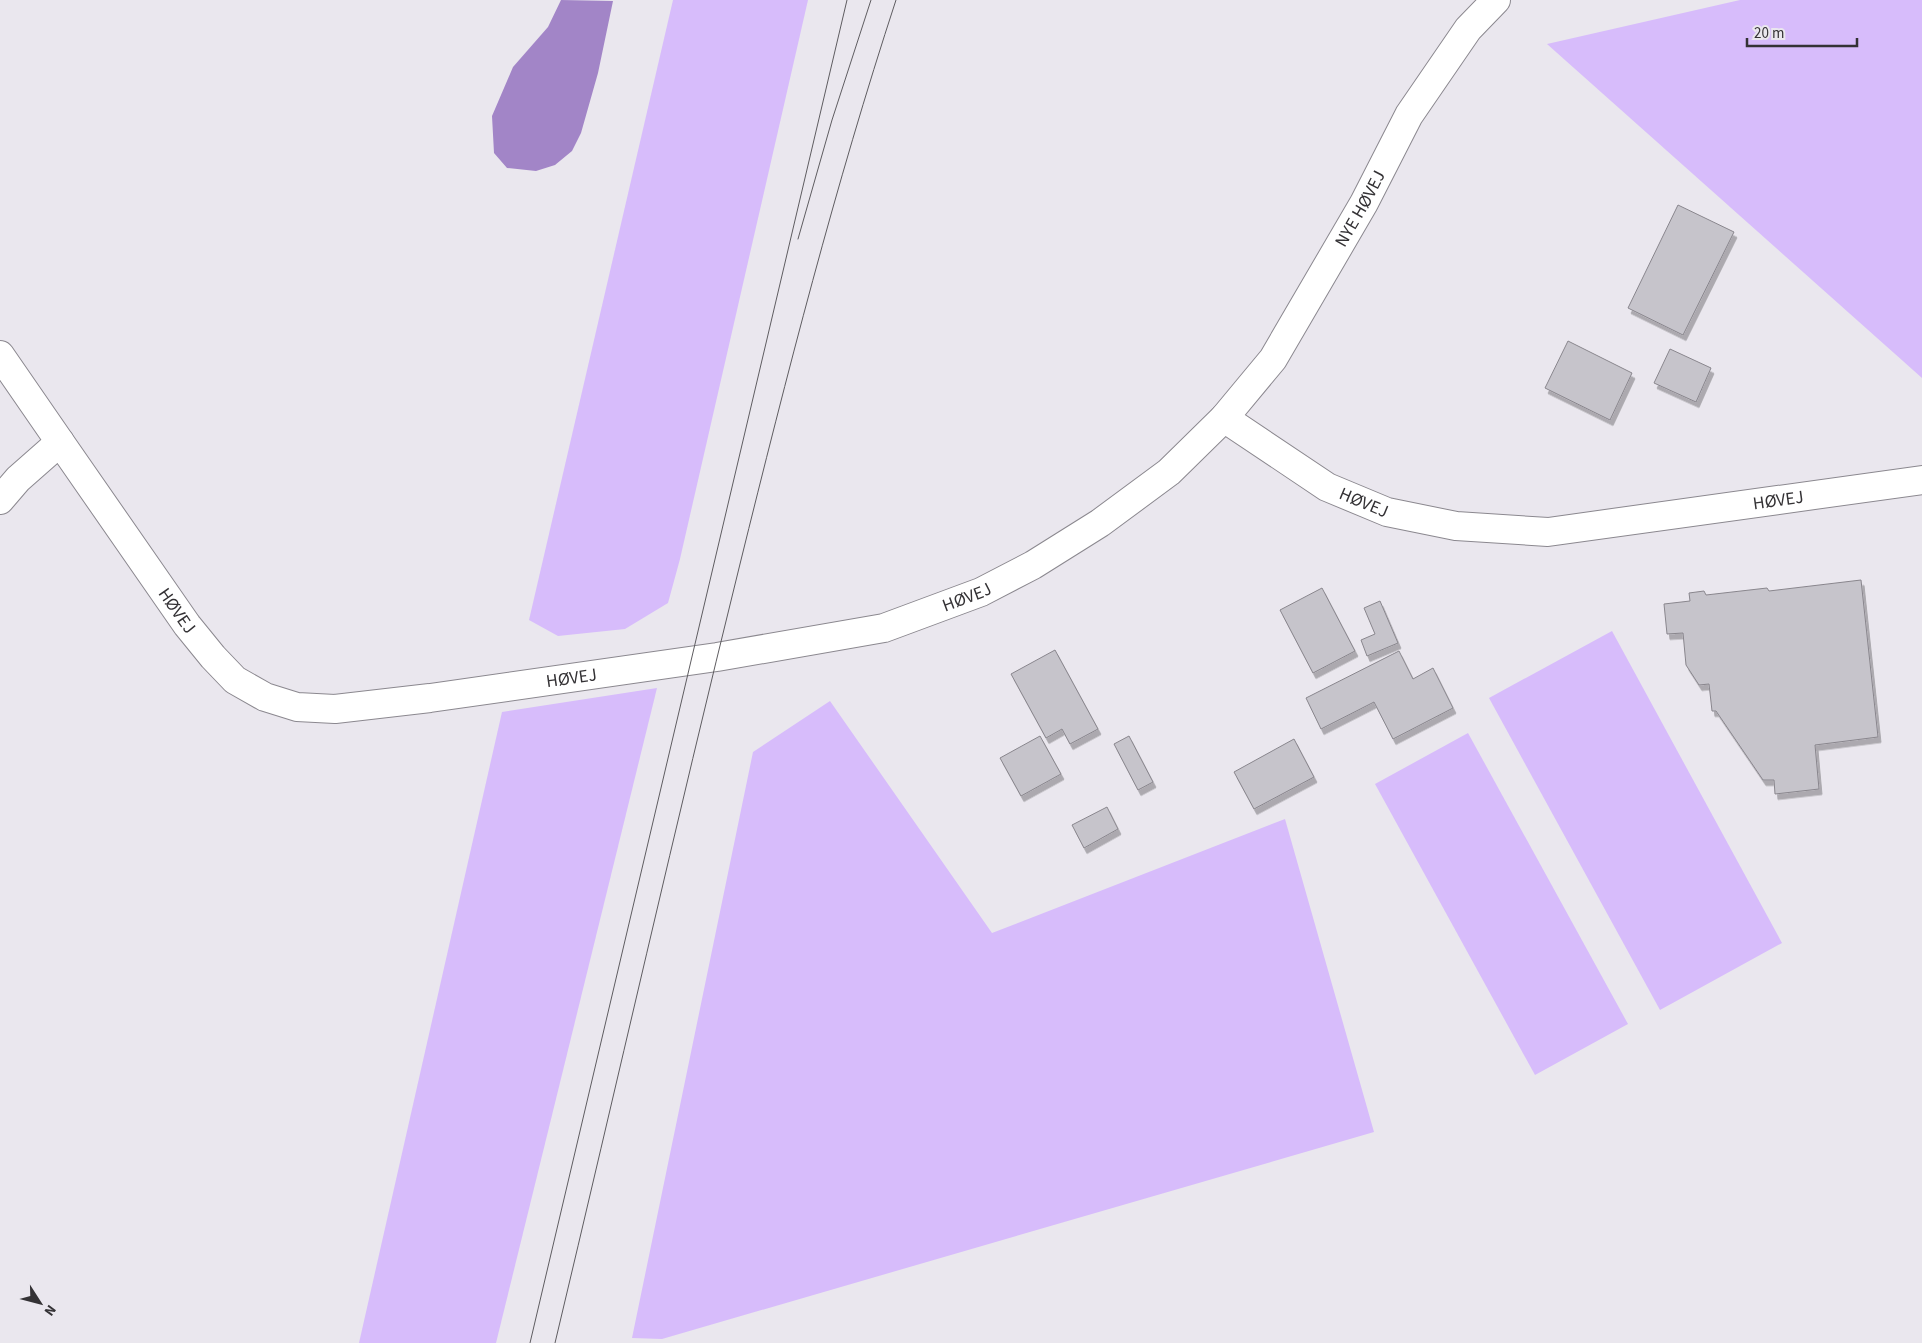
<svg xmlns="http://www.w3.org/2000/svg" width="1922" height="1343" font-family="'Source Sans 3',sans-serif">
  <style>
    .green { fill: #d7bcfb }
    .water { fill: #a285c7 }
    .building { fill: #c6c4cb; stroke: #89868d; filter: url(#shadow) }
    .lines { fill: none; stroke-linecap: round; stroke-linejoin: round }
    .street-casing { stroke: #8b888f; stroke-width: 30 }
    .secondary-casing { stroke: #8b888f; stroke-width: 30 }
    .street { stroke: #fff; stroke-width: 28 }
    .secondary { stroke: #fff; stroke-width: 28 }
    .tram { stroke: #5e5c60; stroke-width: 1 }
    .labels { text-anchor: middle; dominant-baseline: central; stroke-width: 4; stroke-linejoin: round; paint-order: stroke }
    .street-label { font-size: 18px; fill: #343235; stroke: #eae7ee }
  </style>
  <defs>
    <filter id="shadow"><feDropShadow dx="3" dy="5.5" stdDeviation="0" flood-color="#0004"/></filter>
  </defs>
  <rect width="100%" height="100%" fill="#eae7ee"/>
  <!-- green -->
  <g class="green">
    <path d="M673,0H808L680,559L668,603L625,629L558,636L529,620Z"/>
    <path d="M1740,0H1922V378L1547,44Z"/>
    <path d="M1612,631L1782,943L1660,1010L1489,698Z"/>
    <path d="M657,688L496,1343H359L502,712Z"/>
    <path d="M830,701L992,933L1285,819L1374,1132L662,1339L632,1338L753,752Z"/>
    <path d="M1468,733L1628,1024L1535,1075L1375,784Z"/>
  </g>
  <!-- water -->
  <path class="water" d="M561,0L613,1L598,73L581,133L572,151L555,165L536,171L507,168L494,153L492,116L513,67L548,27Z"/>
  <!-- building -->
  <g class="building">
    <path d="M1678,205L1734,232L1683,335L1628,308Z"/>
    <path d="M1568,341L1632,373L1610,420L1545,388Z"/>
    <path d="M1670,349L1711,368L1696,402L1654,383Z"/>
    <path d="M1861,580L1878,737L1815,745L1819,789L1775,794L1774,780H1763L1716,711H1712L1709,684L1699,685L1686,665L1683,633L1667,634L1664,604L1690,601L1689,593L1704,591L1706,595L1767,588L1769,591Z"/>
    <path d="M1322,588L1355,651L1313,673L1280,610Z"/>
    <path d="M1380,601L1398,643L1367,656L1361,640L1375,634L1364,608Z"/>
    <path d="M1055,650L1098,729L1070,744L1062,729L1046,738L1011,674Z"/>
    <path d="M1399,651L1413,679L1433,668L1453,708L1393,739L1374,702L1321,729L1306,698Z"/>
    <path d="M1040,736L1061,774L1021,796L1000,758Z"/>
    <path d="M1129,736L1153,782L1138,790L1114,744Z"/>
    <path d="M1294,739L1314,777L1254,809L1234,772Z"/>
    <path d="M1107,807L1118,829L1084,848L1072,825Z"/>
  </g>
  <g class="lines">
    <defs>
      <g id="street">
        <path d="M0,355L60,442"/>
        <path id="s1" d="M1224,418L1327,487L1387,512L1456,526L1548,532L1922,480"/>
      </g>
      <g id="secondary">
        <path id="s2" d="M0,500L18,479L60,442L187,625L213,657L235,680L265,697L297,707L335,709L430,698L717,657L884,628L981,592L1033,565L1100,523L1169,472L1224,418L1273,359L1364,203L1409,115L1468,29L1496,0"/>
      </g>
    </defs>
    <!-- street casing -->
    <use href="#street" class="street-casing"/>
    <!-- secondary casing -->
    <use href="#secondary" class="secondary-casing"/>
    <!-- street -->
    <use href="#street" class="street"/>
    <!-- secondary -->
    <use href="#secondary" class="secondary"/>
    <!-- tram -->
    <g class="tram">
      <path d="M798,239L832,120L871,0"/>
      <path d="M530,1343L847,0"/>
      <path d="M555,1343C617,1083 676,823 740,564C787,374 835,186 896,0"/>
    </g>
  </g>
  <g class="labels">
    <!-- street labels -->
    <g class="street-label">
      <text stroke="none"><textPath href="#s2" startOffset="1695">NYE HØVEJ</textPath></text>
      <text stroke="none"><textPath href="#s1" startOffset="584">HØVEJ</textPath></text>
      <text stroke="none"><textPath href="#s1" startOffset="164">HØVEJ</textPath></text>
      <text stroke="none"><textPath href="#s2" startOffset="1129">HØVEJ</textPath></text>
      <text stroke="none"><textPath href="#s2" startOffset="289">HØVEJ</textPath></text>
      <text stroke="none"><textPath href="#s2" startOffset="724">HØVEJ</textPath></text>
    </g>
  </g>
  <!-- north arrow -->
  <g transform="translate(40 1303) rotate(126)" stroke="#eae7ee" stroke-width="4" paint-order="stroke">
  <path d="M0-4L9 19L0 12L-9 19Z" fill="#343235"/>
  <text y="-8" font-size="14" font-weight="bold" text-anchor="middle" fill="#343235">N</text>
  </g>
  <!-- scale -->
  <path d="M1747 38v8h110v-8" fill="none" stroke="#343235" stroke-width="2.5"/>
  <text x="1754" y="38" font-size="15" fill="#343235" stroke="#eae7ee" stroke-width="4" paint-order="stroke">20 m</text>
</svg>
